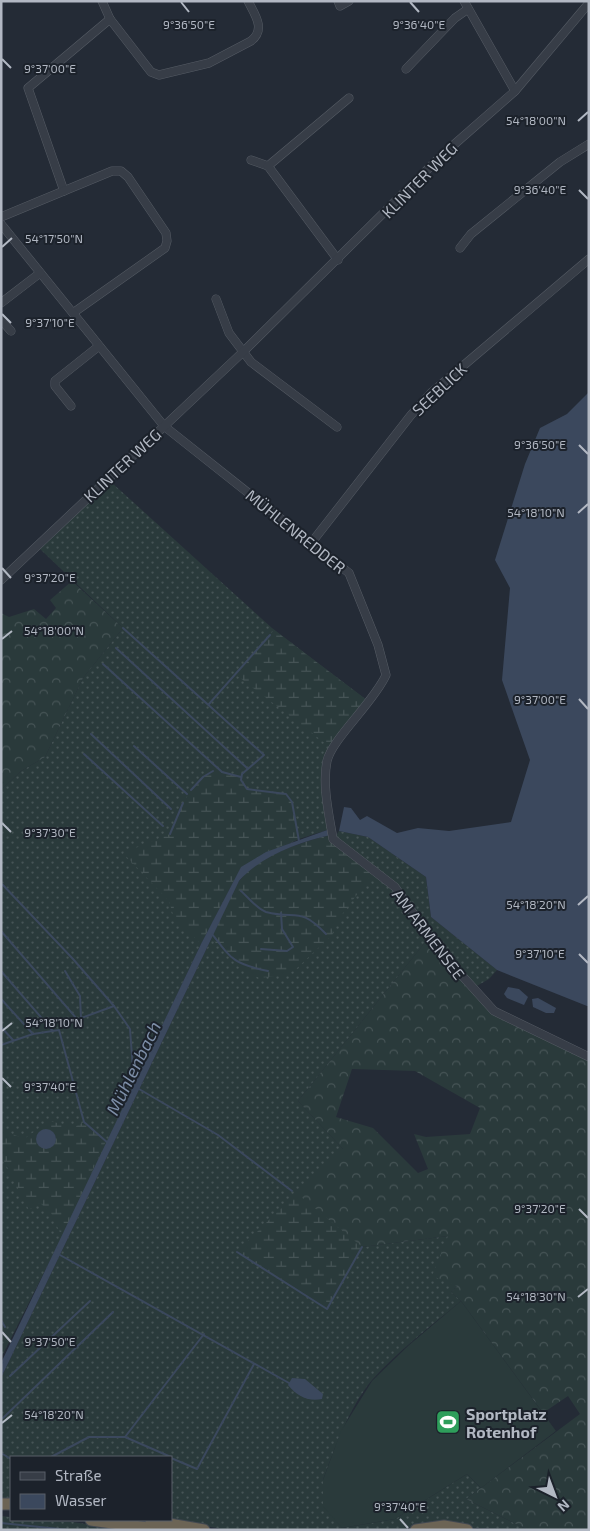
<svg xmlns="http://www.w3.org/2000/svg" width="590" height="1531" font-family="'Exo 2',sans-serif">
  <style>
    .grass { fill: url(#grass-dots) }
    .forest { fill: url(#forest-crowns); fill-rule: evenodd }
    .wetland { fill: url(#wetland-marsh) }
    .pitch { fill: #2a3a3b }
    .water { fill: #3b485d }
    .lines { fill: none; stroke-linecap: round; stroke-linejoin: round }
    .stream { stroke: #3b485d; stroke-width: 2 }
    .minor-casing { stroke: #555b64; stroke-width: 9 }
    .highway-casing { stroke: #424851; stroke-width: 13 }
    .minor { stroke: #373d47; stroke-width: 8 }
    .highway { stroke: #6c6455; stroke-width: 11 }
    .ticks { fill: none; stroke: #b2b8c3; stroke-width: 2 }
    .labels { text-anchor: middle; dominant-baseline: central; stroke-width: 4; stroke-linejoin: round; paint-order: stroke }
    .street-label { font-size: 16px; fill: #b2b8c3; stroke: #1c222b }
    .poi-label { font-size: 16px; font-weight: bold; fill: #b2b8c3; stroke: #1c222b; text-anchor: start }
    .water-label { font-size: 18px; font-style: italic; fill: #7d8ea7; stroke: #1c222b }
    .ticks-label { font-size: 12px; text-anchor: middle; fill: #b2b8c3; stroke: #1c222b; stroke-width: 4; stroke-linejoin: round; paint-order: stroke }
  </style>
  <defs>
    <pattern id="grass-dots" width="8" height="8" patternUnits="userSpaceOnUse" patternTransform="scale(1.25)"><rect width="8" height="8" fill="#2a3a3b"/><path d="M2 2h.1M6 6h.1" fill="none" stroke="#465456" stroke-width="1.8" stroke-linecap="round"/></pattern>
    <pattern id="forest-crowns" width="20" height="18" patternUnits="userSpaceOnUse" patternTransform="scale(1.25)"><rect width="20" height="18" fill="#2a3a3b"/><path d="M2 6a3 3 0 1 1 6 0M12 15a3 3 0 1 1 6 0" fill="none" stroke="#465456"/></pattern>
    <pattern id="wetland-marsh" width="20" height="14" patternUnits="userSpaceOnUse" patternTransform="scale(1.25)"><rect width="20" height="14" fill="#2a3a3b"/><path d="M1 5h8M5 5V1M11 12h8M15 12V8" fill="none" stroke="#465456"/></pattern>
  </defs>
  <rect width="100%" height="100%" fill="#242b36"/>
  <!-- grass -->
  <g class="grass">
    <path d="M111,482L272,628L368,701C356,716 328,742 324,760C319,781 327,807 330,829L299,839L241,867L201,944L62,1237L1,1358V790L21,771L45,757L83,678L123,628L40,549Z"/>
    <path d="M339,831L368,837L426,877L431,917L497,970L489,979L475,987L440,948L397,885L334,839Z"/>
    <path d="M331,835L393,889L427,940L298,1101L343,1149L362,1247L448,1236L457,1286L451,1292L461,1301C431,1326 398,1351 372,1380C349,1408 335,1447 323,1480L342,1528L395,1519L467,1474L481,1488L466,1499L528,1530L415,1526L401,1530H229L168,1520H171V1457H11V1501L1,1500V1378L239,881Z"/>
    <path d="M1,1516L11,1517V1520L73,1522L124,1530H1Z"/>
  </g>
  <!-- forest -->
  <g class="forest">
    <path d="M72,581L123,628L83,678L45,757L21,771L1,790V613L9,617L34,609L46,619L56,608L50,600Z"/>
    <path d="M427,940L493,1013L589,1059V1530H528L466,1499L580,1414L568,1396L543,1413L461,1301L451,1292L457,1286L432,1276L448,1236L362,1247L296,1193L343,1149L298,1101ZM352,1069L415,1071L480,1108L470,1134L426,1137L414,1134L428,1169L418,1173L373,1128L336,1117Z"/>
  </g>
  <!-- wetland -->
  <g class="wetland">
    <path d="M274,630L368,701L330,747L235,674Z"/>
    <path d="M213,771L241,777L247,789L286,794L292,802L299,839L266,852L241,867L201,944L174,918L169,901L123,853L170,834C180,809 188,785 213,771Z"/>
    <path d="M331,835L373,873L332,928L333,934L295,970L284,975L259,978L240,968L211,938C221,920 228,900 239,882C254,857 304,841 331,835Z"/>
    <path d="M49,1121L74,1127L84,1122L106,1141L62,1237L51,1213L40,1203L29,1210L1,1155V1129L24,1139Z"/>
    <path d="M296,1193L362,1247L327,1309L237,1252Z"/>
  </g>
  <!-- pitch -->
  <path class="pitch" d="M461,1301L556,1431L481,1488L467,1474L395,1519L342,1528L323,1506V1480L341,1431L372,1381L408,1346Z"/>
  <!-- water -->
  <g class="water">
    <path d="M589,392V1006H587L497,970L431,917L426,877L368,837L339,831L344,807L351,808L360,820L367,816L397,833L418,828L449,831L511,822L530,760L502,680L510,588L495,560L525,464L540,428L567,414Z"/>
    <path d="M330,829L331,835C299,842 261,856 239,881L1,1378V1363L201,944L241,867L266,852Z"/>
    <path d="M508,987L519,989L528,997L524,1005L507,998L504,994Z"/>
    <path d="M538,998L556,1008L554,1013H546L533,1007L532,999Z"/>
    <circle cx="46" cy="1139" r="10"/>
    <path d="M292,1378L305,1379L323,1394L322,1399C308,1402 297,1396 288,1385Z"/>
  </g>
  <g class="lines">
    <!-- stream -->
    <g class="stream">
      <path d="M123,628L264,755L242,774L241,780L247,789L286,794L292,802L299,841"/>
      <path d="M116,648L247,768"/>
      <path d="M103,664L222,772L241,777"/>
      <path d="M209,704L270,635"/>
      <path d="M91,734L171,809"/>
      <path d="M134,746L187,794"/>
      <path d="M84,754L163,826"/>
      <path d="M191,790L203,777L213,771"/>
      <path d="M170,834L183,803"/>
      <path d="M1,883L73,959L114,1006L130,1029L133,1070"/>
      <path d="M241,891C248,897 257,909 266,912C297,920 299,906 326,934"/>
      <path d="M1,931L77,1019"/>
      <path d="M212,934C232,960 234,964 268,971"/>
      <path d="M261,949L287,951L293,947L282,929L281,913"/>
      <path d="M1,971L52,1030"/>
      <path d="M65,971L80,996L81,1018"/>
      <path d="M1,999L33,1034"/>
      <path d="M65,1024L114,1006"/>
      <path d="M1,1027L13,1040"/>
      <path d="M1,1045L33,1034L59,1030L84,1122L108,1143"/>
      <path d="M139,1089L218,1135L292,1191"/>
      <path d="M237,1252L327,1309L362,1247"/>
      <path d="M60,1255L289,1383"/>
      <path d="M1,1320L5,1327"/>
      <path d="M10,1376L90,1301"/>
      <path d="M3,1418L113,1312"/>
      <path d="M125,1437L204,1334"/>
      <path d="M1,1453L11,1459"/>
      <path d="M51,1457L89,1437H125L171,1457"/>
      <path d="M171,1458L197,1469L254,1364"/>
      <path d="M1,1523L69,1530"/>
    </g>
    <defs>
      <g id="minor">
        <path d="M102,1L110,19L151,72L159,75L209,63L251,41C266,29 255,15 248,1"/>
        <path d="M338,1L340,6L349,1"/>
        <path d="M464,1L515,91"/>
        <path d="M406,69L455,18L468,9"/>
        <path d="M251,160L268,166"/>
        <path d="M64,191L28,88L110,19"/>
        <path d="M1,217L112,171H121L128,177L166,233L167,241L165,248L73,313"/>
        <path d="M1,224L164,426L349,573L378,645L386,675C374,702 332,739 327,761C322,785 329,815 333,839L395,887L438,949L494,1011L589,1057"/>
        <path d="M460,248L471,234L560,162L589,144"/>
        <path d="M338,260L268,166L349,98"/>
        <path d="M216,299L229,333L251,362L337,427"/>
        <path d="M1,303L40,273"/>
        <path d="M1,320L11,331"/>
        <path d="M71,406L55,386V381L99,346"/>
        <path d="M312,542L411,415L431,393L589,259"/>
        <path d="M1,580L244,351L441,156L515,91L589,3"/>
      </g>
      <g id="highway">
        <path d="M1,1504H11"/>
        <path d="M91,1520L162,1530"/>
        <path d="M151,1521L204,1530"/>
        <path d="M416,1530L444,1526L467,1530"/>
      </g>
    </defs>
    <!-- minor casing -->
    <use href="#minor" class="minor-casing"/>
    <!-- highway casing -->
    <use href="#highway" class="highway-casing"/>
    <!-- minor -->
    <use href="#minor" class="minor"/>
    <!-- highway -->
    <use href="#highway" class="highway"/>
  </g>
  <!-- ticks -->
  <path class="ticks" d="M181,2L189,12M410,2L419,12M2,59L11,68M578,121L588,112M579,190L588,199M2,247L12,238M2,314L11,323M579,445L588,454M578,513L588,504M2,568L11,578M2,639L12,631M579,699L588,709M2,823L11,832M578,905L588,896M579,954L588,963M2,1031L12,1023M2,1078L11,1087M579,1209L588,1218M578,1297L588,1289M2,1332L11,1342M2,1423L12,1415M400,1519L408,1528"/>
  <!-- icons -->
  <defs>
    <symbol id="stadium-square" viewBox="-11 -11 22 22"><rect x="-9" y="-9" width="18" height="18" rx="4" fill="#2e9e5b" stroke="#1c222b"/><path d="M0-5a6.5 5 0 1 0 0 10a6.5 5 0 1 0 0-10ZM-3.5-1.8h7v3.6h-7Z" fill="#fff"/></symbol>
  </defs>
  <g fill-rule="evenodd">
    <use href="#stadium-square" x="434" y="1408" width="28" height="28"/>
  </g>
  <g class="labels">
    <!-- street labels -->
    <g class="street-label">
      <text transform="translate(419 180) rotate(-45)">KLINTER WEG</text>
      <text transform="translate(439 389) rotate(-43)">SEEBLICK</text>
      <text transform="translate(122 465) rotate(-43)">KLINTER WEG</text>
      <text transform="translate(296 531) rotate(39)">MÜHLENREDDER</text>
      <text transform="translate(429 934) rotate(53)">AM ARMENSEE</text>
    </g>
    <!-- poi labels -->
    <g class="poi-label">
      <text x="466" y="1413">Sportplatz<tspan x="466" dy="18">Rotenhof</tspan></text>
    </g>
    <!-- water labels -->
    <g class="water-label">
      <text transform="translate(133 1068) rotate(-64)">Mühlenbach</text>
    </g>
  </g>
  <g class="ticks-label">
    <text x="189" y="29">9°36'50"E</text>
    <text x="419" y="29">9°36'40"E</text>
    <text x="50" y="73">9°37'00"E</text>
    <text x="536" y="125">54°18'00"N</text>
    <text x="540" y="194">9°36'40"E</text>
    <text x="54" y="243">54°17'50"N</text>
    <text x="50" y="327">9°37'10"E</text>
    <text x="540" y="449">9°36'50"E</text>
    <text x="536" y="517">54°18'10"N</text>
    <text x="50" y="582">9°37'20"E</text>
    <text x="54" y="635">54°18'00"N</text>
    <text x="540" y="704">9°37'00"E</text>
    <text x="50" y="837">9°37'30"E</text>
    <text x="536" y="909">54°18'20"N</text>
    <text x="540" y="958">9°37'10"E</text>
    <text x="54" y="1027">54°18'10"N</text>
    <text x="50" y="1091">9°37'40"E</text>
    <text x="540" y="1213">9°37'20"E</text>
    <text x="536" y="1301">54°18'30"N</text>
    <text x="50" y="1346">9°37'50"E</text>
    <text x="54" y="1419">54°18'20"N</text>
    <text x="400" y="1511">9°37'40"E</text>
  </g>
  <!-- border -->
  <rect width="590" height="1531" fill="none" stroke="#b2b8c3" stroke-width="5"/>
  <!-- legend -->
  <rect x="10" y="1456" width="162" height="65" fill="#1c222b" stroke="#585e68"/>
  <rect x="20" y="1472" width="25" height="8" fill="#373d47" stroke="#585e68"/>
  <text x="55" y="1481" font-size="15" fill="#b2b8c3">Straße</text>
  <rect x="20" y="1494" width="25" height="15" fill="#3b485d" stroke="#585e68"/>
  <text x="55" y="1506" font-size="15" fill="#b2b8c3">Wasser</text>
  <!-- north arrow -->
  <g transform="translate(555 1496) rotate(138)" stroke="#1c222b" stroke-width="4" paint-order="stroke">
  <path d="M0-4L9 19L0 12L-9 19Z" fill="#b2b8c3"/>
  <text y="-8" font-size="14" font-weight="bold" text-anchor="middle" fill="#b2b8c3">N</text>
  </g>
</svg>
